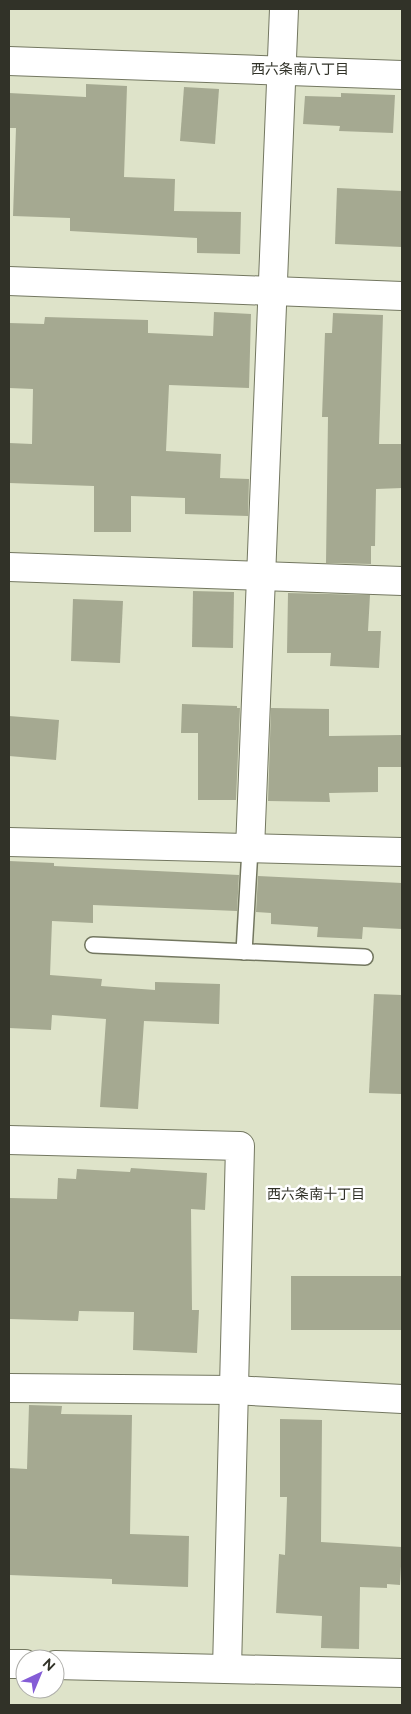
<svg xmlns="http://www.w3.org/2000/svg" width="411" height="1714" font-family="Raleway,'Noto Sans JP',sans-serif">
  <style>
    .building { fill: #a5a991 }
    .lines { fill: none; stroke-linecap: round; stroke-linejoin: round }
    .service-casing { stroke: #737760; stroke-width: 18 }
    .minor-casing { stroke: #737760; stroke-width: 30 }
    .service { stroke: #fff; stroke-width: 15 }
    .minor { stroke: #fff; stroke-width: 28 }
    .labels { text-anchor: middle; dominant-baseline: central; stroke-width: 5; stroke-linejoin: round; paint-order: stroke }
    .neighbourhood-label { font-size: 14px; fill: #313228; stroke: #fff }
  </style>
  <rect width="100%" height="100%" fill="#dee3c9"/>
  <!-- building -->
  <g class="building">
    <path d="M86,84L127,86L124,177L175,179L174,211L241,212L240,254L197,253V238L70,231V218L13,216L16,128H9V93L86,97Z"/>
    <path d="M184,87L219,89L215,144L180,141Z"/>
    <path d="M341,93L395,95L393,133L339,131L340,126L303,124L305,96L341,97Z"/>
    <path d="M337,188L402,191V247L335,244Z"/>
    <path d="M214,312L251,314L249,388L169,385L166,451L221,454L220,478L249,479L248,516L185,514V498L131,496V532H94V486L9,483V443L32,444L33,389L9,388V323L44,324L45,317L148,320V333L213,336Z"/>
    <path d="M333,313L383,315L379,444H402V488L376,489L375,546H371V564L326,563L328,417H322L325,333H332Z"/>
    <path d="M193,591L234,592L233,648L192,647Z"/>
    <path d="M288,593L370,595L368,631H381L379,668L330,666L331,653H287Z"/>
    <path d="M73,599L123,601L120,663L71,661Z"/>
    <path d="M182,704L237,706V708H240L236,800H198V733H181Z"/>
    <path d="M271,708L329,709V736L402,735V767H378V792L329,793L330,802L268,801Z"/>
    <path d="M9,716L59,720L56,760L9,756Z"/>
    <path d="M9,861L54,863V866L239,875L237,911L93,905V923L52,921L50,975L102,979L101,986L155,990V982L220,984L219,1024L144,1021L138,1109L100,1107L106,1019L52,1015L51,1030L9,1028Z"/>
    <path d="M258,876L402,883V929L363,927L362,939L317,937L318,927L271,924V913L256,912Z"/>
    <path d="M374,994L402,995V1094L369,1093Z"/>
    <path d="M131,1168L207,1173L205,1210L191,1209L192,1310H199L197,1353L133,1350L134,1312L79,1311L78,1321L9,1319V1198L57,1199L58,1178L76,1179L77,1169L130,1172Z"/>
    <rect x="291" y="1276" width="111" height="54"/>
    <path d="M29,1405L62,1406L61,1414L132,1415L130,1534L189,1536L188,1587L112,1584V1579L9,1575V1468L27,1469Z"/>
    <path d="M280,1419L322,1420L321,1542L402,1547L400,1585L387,1584V1588L360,1587L359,1649L321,1648L322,1616L276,1613L279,1554L285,1555L287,1497H280Z"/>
  </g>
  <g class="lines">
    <defs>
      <g id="service">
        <path d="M93,945L365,957"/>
        <path d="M244,952L250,849"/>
      </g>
      <g id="minor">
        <path d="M9,61L402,75"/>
        <path d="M9,281L402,296"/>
        <path d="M9,567L402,581"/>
        <path d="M9,842L402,852"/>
        <path d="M250,849L284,9"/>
        <path d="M9,1140L240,1146L227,1669"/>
        <path d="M9,1388L233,1390L402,1399"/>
        <path d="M9,1664H25"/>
        <path d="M55,1665L402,1673"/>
      </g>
    </defs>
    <!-- service casing -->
    <use href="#service" class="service-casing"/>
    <!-- minor casing -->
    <use href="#minor" class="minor-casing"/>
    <!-- service -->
    <use href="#service" class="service"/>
    <!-- minor -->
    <use href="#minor" class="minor"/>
  </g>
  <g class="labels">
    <!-- neighbourhood labels -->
    <g class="neighbourhood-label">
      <text x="300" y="69">西六条南八丁目</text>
      <text x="316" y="1194">西六条南十丁目</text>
    </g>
  </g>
  <!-- border -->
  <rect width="411" height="1714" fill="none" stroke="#313228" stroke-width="20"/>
  <!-- north arrow -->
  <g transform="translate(40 1674) rotate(44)"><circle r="24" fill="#ffffff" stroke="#adada9"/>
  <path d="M0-4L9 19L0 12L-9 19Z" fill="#845cd6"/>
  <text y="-8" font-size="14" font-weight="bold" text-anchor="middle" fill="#313228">N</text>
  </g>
</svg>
